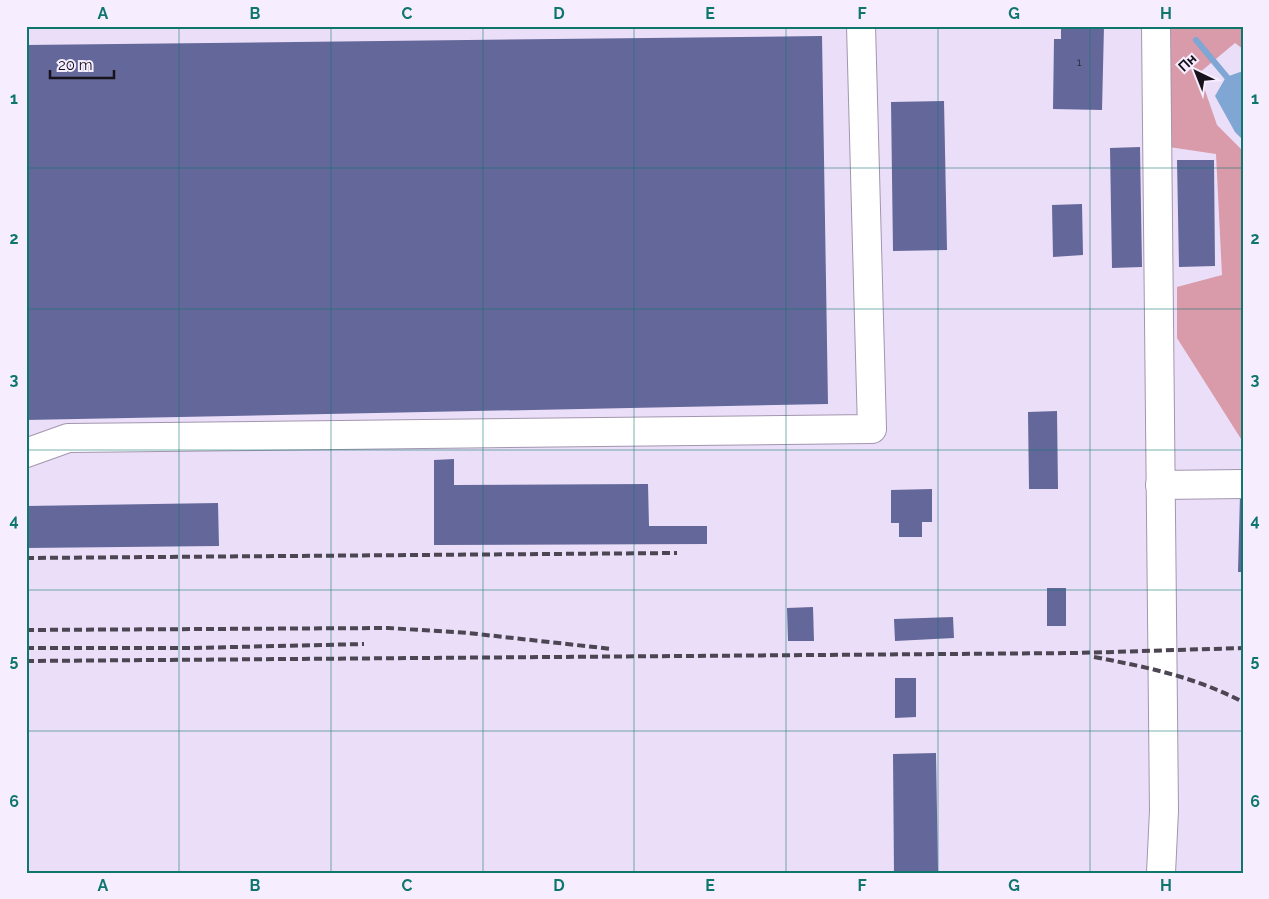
<svg xmlns="http://www.w3.org/2000/svg" width="1269" height="899" font-family="Raleway,sans-serif">
  <style>
    .forest { fill: #d99aa9 }
    .water { fill: #80a6d4 }
    .lines { fill: none; stroke-linecap: round; stroke-linejoin: round }
    .stream { stroke: #80a6d4; stroke-width: 6 }
    .building { fill: #636799 }
    .minor-casing { stroke: #a296ae; stroke-width: 30 }
    .minor { stroke: #fff; stroke-width: 28 }
    .rail { stroke: #4c4552; stroke-width: 4; stroke-dasharray: 8 4; stroke-linecap: butt }
    .grid { fill: none; stroke: #0f766e; stroke-width: 1; stroke-opacity: 0.55 }
    .labels { text-anchor: middle; dominant-baseline: central; stroke-width: 5; stroke-linejoin: round; paint-order: stroke }
    .number-label { font-size: 11px; fill: #2a273a }
    .neatline { fill: none; stroke: #0f766e; stroke-width: 2 }
    .grid-label { font-size: 16px; text-anchor: middle; font-weight: bold; fill: #0f766e }
  </style>
  <rect width="100%" height="100%" fill="#ebdef8"/>
  <!-- forest -->
  <path class="forest" d="M1171,26H1243V49L1235,43L1199,73L1217,125L1243,151V442L1177,338V287L1222,275L1216,154L1169,147L1164,88Z"/>
  <!-- water -->
  <path class="water" d="M1243,71V140L1235,132L1215,96L1226,77Z"/>
  <g class="lines">
    <!-- stream -->
    <path class="stream" d="M1196,40L1231,82"/>
  </g>
  <!-- building -->
  <g class="building">
    <path d="M1061,26H1104L1102,110L1053,109L1054,39H1061Z"/>
    <path d="M822,36L828,404L26,420V45Z"/>
    <path d="M944,101L947,250L893,251L891,102Z"/>
    <path d="M1140,147L1142,267L1112,268L1110,148Z"/>
    <path d="M1177,160H1214L1215,266L1179,267Z"/>
    <path d="M1082,204L1083,255L1053,257L1052,205Z"/>
    <path d="M1057,411L1058,489H1029L1028,412Z"/>
    <path d="M454,459V485L648,484L649,526H707V544L434,545V460Z"/>
    <path d="M932,489V522H922V537H899V523H891V490Z"/>
    <path d="M1240,495H1243V572H1238Z"/>
    <path d="M218,503L219,546L26,548V506Z"/>
    <rect x="1047" y="588" width="19" height="38"/>
    <path d="M813,607L814,641H788L787,608Z"/>
    <path d="M953,617L954,638L895,641L894,619Z"/>
    <path d="M895,678H916V717L895,718Z"/>
    <path d="M936,753L938,873H894L893,754Z"/>
  </g>
  <g class="lines">
    <defs>
      <g id="minor">
        <path d="M1156,26L1164,811L1161,873"/>
        <path d="M26,453L68,438L872,429L861,26"/>
        <path d="M1160,485L1243,484"/>
      </g>
    </defs>
    <!-- minor casing -->
    <use href="#minor" class="minor-casing"/>
    <!-- minor -->
    <use href="#minor" class="minor"/>
    <!-- rail -->
    <g class="rail">
      <path d="M26,558L677,553"/>
      <path d="M26,630L388,628L468,633L612,649"/>
      <path d="M26,648H192L364,644"/>
      <path d="M1094,657C1147,667 1195,677 1243,702"/>
      <path d="M26,661L1077,653L1243,648"/>
    </g>
  </g>
  <!-- grid -->
  <path class="grid" d="M179,26V873M331,26V873M483,26V873M634,26V873M786,26V873M938,26V873M1090,26V873M26,168H1243M26,309H1243M26,450H1243M26,590H1243M26,731H1243"/>
  <g class="labels">
    <!-- number labels -->
    <g class="number-label">
      <text x="1079" y="62">1</text>
    </g>
  </g>
  <!-- border -->
  <rect width="1269" height="899" fill="none" stroke="#f6eefe" stroke-width="55"/>
  <!-- north arrow -->
  <g transform="translate(1196 72) rotate(317)" stroke="#f6eefe" stroke-width="4" paint-order="stroke">
  <path d="M0-4L9 19L0 12L-9 19Z" fill="#17121b"/>
  <text y="-8" font-size="14" font-weight="bold" text-anchor="middle" fill="#17121b">Пн</text>
  </g>
  <!-- scale -->
  <path d="M50 70v8h64v-8" fill="none" stroke="#17121b" stroke-width="2.5"/>
  <text x="58" y="70" font-size="15" fill="#17121b" stroke="#f6eefe" stroke-width="4" paint-order="stroke">20 m</text>
  <rect x="28" y="28" width="1214" height="844" class="neatline"/>
  <g class="grid-label">
    <text x="103" y="19">A</text>
    <text x="255" y="19">B</text>
    <text x="407" y="19">C</text>
    <text x="559" y="19">D</text>
    <text x="710" y="19">E</text>
    <text x="862" y="19">F</text>
    <text x="1014" y="19">G</text>
    <text x="1166" y="19">H</text>
    <text x="14" y="104">1</text>
    <text x="1255" y="104">1</text>
    <text x="14" y="244">2</text>
    <text x="1255" y="244">2</text>
    <text x="14" y="385">3</text>
    <text x="1255" y="385">3</text>
    <text x="14" y="526">4</text>
    <text x="1255" y="526">4</text>
    <text x="14" y="666">5</text>
    <text x="1255" y="666">5</text>
    <text x="14" y="807">6</text>
    <text x="1255" y="807">6</text>
    <text x="103" y="891">A</text>
    <text x="255" y="891">B</text>
    <text x="407" y="891">C</text>
    <text x="559" y="891">D</text>
    <text x="710" y="891">E</text>
    <text x="862" y="891">F</text>
    <text x="1014" y="891">G</text>
    <text x="1166" y="891">H</text>
  </g>
</svg>
